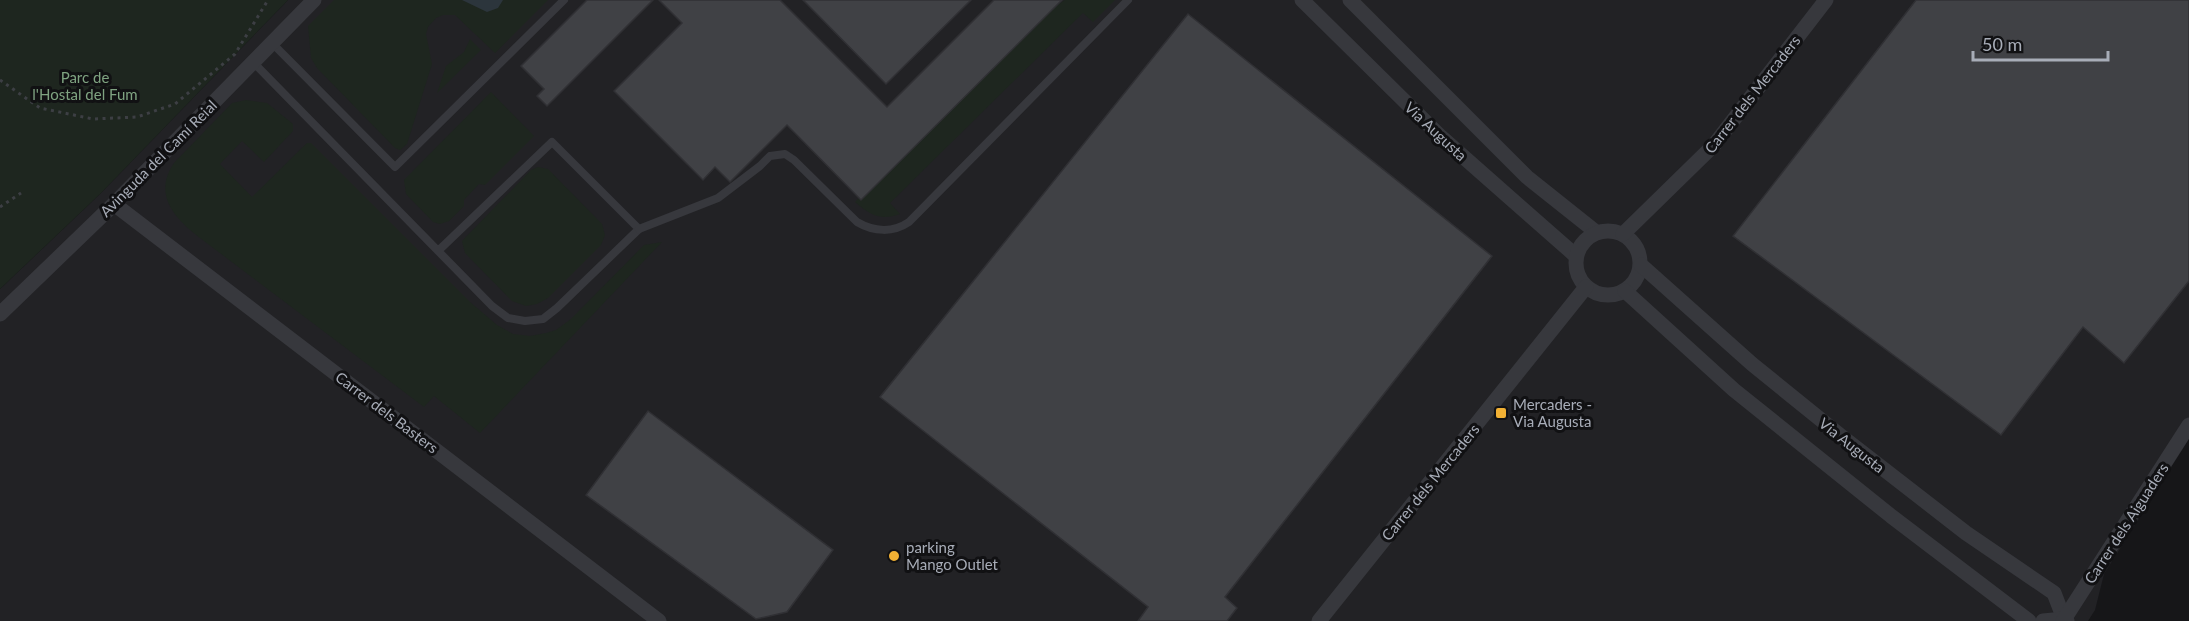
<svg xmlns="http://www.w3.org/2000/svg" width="2189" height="621" font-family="Lato,sans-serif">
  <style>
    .built { fill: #222225 }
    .green { fill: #1e261f }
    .water { fill: #2c353c }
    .building { fill: #404145; stroke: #303034; stroke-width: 1.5 }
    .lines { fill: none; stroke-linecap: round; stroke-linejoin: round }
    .path { stroke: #3d3f44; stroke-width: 3; stroke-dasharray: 3 4.5; stroke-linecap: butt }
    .service { stroke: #37383d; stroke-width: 8 }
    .minor { stroke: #37383d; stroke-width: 15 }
    .poi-dot { fill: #f2b134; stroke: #111113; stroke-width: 2 }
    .labels { text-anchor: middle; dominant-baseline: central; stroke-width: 6; stroke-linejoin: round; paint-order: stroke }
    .park-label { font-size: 15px; fill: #7fa381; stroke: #111113 }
    .street-label { font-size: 15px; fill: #a8adb8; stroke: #111113 }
    .poi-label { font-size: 15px; fill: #a8adb8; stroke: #111113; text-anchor: start }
  </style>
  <rect width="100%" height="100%" fill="#161618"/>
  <!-- built -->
  <path class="built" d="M288,0H2189V439L2104,574L2095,610L2088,621H0V289L101,193Z"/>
  <!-- green -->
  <g class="green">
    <path d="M0,0H288L101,193L0,289Z"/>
    <path d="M334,0H548L495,53L455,15H443L436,18L428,27L426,34L432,64L407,144L400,150L395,148L317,68L311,58L308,26Z"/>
    <path d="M1065,0H1115L1093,22L1083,13L890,203L900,214C881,221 870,215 855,202L1052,4L1057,5Z"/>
    <path d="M470,39L481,50L437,93L446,66L464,52Z"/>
    <path d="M491,92L534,136L485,185L479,184L464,200V206L449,221L440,224L433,222L406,194L404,180Z"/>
    <path d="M246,100L267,103L293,124V131L264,162L242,141L220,164L252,197L307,143H311L470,302L497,325L513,334L530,336L546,333L556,330L571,319L644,245L662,242L480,433L434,396L424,407L204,241C178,221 151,197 174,163L232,103Z"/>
    <path d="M538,167L548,169L602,224L605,235L601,245L548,298L537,304L526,306L512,301L465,253L462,241L531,170Z"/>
  </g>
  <!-- water -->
  <path class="water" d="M462,0H503L498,8L487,12Z"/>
  <!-- building -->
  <g class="building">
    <path d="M587,0H653L547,106L537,96L544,89L521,66Z"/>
    <path d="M659,0H780L887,107L994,0H1062L861,200L787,125L730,182L715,167L703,180L614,91L682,23Z"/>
    <path d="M803,0H971L886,84Z"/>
    <path d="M1916,0H2189V281L2124,363L2083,327L2001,435L1733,236Z"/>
    <path d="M1188,14L1492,256L1225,597L1237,608L1227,621H1138L1148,607L880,397Z"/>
    <path d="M648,411L833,550L787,612L756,619L586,495Z"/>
  </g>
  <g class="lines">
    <!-- path -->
    <g class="path">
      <path d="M0,80L40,108L93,119L137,117L175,104L235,54L268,0"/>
      <path d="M0,207L21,193"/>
    </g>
    <!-- service -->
    <g class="service">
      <path d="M272,43L395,167L564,0"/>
      <path d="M253,62L492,306L508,318L525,321L543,319L557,308L639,229L552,142L438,251"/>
      <path d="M639,229L718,198L760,166L770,156L785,154L794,160L857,222C874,232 893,233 909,222L1128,0"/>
    </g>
    <!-- minor -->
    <g class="minor">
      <path d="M1302,0L1441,137L1576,256"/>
      <path d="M1350,0L1527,177L1596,232"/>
      <path d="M114,204L659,621"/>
      <circle cx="1608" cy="263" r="32"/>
      <path d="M1623,234L1714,145L1826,0"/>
      <path d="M1641,265L1752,364L1841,436L1966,533L2054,593L2064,619L2067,621"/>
      <path d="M1625,291L1734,390L1891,516L2029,621"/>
      <path d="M0,314L114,204L314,0"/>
      <path d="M1319,621L1586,287"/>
      <path d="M2043,621L2064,619"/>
      <path d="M2063,621L2189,425"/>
    </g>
  </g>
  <!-- markers -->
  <g class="poi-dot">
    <rect x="1495" y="407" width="12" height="12" rx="3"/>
    <circle cx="894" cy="556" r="6"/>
  </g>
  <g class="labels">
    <!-- park labels -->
    <g class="park-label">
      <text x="85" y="77">Parc de<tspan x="85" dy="17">l'Hostal del Fum</tspan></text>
    </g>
    <!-- street labels -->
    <g class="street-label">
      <text transform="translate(1752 94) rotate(-52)">Carrer dels Mercaders</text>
      <text transform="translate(1436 131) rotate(43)">Via Augusta</text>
      <text transform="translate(158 158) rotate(-45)">Avinguda del Camí Reial</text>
      <text transform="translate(387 412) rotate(37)">Carrer dels Basters</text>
      <text transform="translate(1852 445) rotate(38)">Via Augusta</text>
      <text transform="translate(1430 482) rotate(-51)">Carrer dels Mercaders</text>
      <text transform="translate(2126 523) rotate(-57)">Carrer dels Aiguaders</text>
    </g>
    <!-- poi labels -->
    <g class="poi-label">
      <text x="1513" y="404">Mercaders -<tspan x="1513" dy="17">Via Augusta</tspan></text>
      <text x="906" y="547">parking<tspan x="906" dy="17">Mango Outlet</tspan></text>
    </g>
  </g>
  <!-- scale -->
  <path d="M1973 51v9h135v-9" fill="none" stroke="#a8adb8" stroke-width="3"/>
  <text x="1982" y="51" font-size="18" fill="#a8adb8" stroke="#111113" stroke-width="4.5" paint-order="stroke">50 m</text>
</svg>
